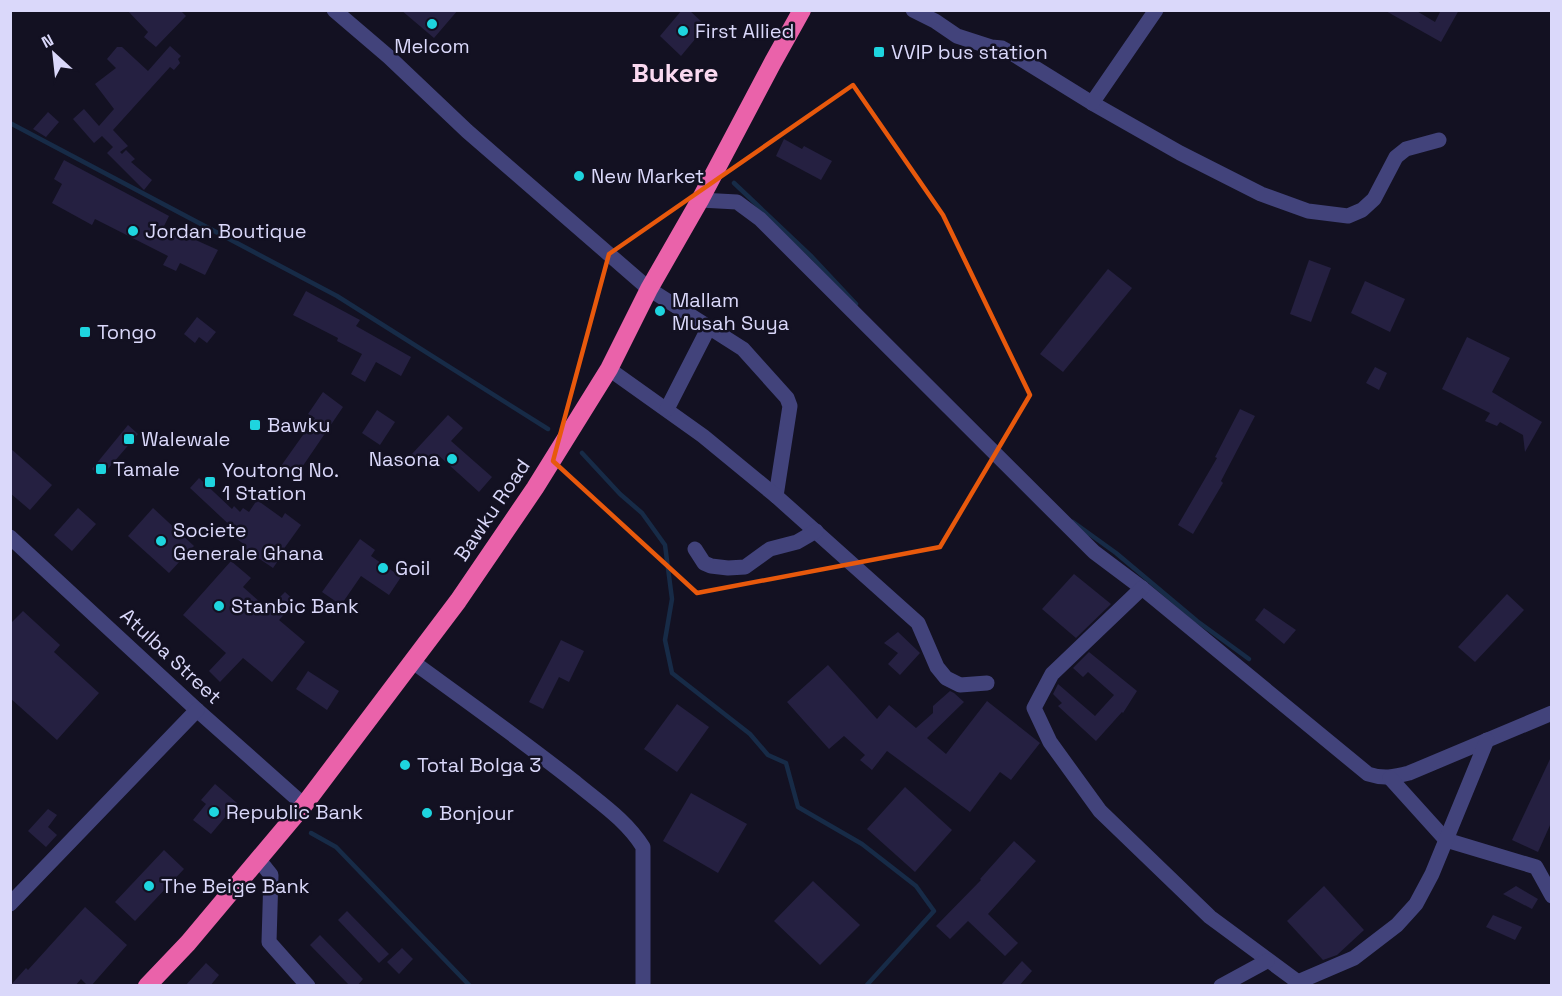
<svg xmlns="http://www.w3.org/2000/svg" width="1562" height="996" font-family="'Space Grotesk',sans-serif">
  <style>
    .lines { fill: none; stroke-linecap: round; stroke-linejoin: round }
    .stream { stroke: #172b47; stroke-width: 4.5 }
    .building { fill: #252041 }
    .minor { stroke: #42437b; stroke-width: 15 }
    .highway { stroke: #ea62aa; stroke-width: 18 }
    .marked { fill: none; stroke: #e8590c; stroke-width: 4.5; stroke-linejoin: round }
    .poi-dot { fill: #1ed5df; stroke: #131122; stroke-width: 2 }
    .labels { text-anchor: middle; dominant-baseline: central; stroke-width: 5; stroke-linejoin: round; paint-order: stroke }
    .poi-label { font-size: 20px; fill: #dad8fa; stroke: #131122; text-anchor: start }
    .street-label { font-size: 20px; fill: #dad8fa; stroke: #131122 }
    .district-label { font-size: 26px; font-weight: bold; fill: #fad9f0; stroke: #131122 }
  </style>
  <rect width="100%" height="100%" fill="#131122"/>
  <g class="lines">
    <!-- stream -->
    <g class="stream">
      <path d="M10,123L337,296L548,429"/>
      <path d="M734,183L812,257L856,304"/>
      <path d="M582,453L620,494L642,513L665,545L672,599L665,640L672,673L750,734L768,755L786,763L798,807L862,844L916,886L934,911L866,986"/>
      <path d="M1073,522L1116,553L1197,621L1249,659"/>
      <path d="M311,833L336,847L470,986"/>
    </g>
  </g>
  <!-- building -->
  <g class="building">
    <path d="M127,10H180L186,16L156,47L144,37L148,32Z"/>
    <path d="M401,10H458L434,38Z"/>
    <path d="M682,10H689L706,26L681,56L660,36Z"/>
    <path d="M1384,10H1415L1435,22L1441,10H1459L1441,42Z"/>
    <path d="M170,46L181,56L178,59L180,63L174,70L170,67L113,130L128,146L120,152L122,154L126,150L135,159L131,162L152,180L144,190L107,153L113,147L102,136L94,143L73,119L84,109L99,126L114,109L95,84L116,68L107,59L117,47H122L148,71Z"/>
    <path d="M48,112L59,122L46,137L33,129Z"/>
    <path d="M784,139L802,149L804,146L832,161L821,180L776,156Z"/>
    <path d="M64,160L169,216L162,230L187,241L189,237L218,250L205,275L180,263L176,271L163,265L168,256L95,219L92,225L52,203L62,184L54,179Z"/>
    <path d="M1309,260L1331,268L1311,322L1290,314Z"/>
    <path d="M1108,269L1132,288L1063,372L1040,354Z"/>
    <path d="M1365,281L1405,299L1390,332L1351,313Z"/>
    <path d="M306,291L360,320L356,326L411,357L401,376L376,362L365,382L351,374L362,354L337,341L338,338L293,315Z"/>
    <path d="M197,317L216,332L207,343L199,337L195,343L184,334Z"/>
    <path d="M1467,337L1510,358L1492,392L1542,422L1525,452L1523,435L1500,422L1497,426L1485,421L1490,413L1442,389Z"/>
    <path d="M1375,367L1387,373L1379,390L1366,383Z"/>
    <path d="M323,392L343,407L296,476L281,466L315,418L308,414Z"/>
    <path d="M1240,409L1255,416L1221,481L1223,483L1193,534L1178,525L1217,458L1215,457Z"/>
    <path d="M377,410L395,422L380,445L362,433Z"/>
    <path d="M448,415L463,428L451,441L492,477L479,492L437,454L426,466L412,454Z"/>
    <path d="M128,425L138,434L101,477L92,469Z"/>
    <path d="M10,448L52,485L30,510L10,493Z"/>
    <path d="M199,478L232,509L234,506L240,512L243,508L249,512L257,500L282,518L285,513L301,525L278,557L280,558L273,568L243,548L245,545L233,536L236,531L190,488Z"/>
    <path d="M78,508L96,524L72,551L54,535Z"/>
    <path d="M153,508L194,546L169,573L128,536Z"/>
    <path d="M360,539L375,550L371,556L401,577L389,595L361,576L341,605L322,592Z"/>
    <path d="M231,561L251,578L243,587L268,609L285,592L296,602L279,620L305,642L272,682L243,658L220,682L209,671L226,653L183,615Z"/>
    <path d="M1074,574L1111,604L1076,638L1042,609Z"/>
    <path d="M1507,594L1524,610L1475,662L1458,647Z"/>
    <path d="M1264,608L1296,630L1284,644L1255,620Z"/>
    <path d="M23,611L60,645L54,652L99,693L57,740L10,698V624Z"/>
    <path d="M898,632L920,653L900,675L888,664L898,653L884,643Z"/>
    <path d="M561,640L584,651L569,682L559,677L543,709L529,702Z"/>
    <path d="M1089,652L1137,691L1123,713L1122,712L1096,741L1058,706L1062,703L1053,694L1058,684L1095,716L1114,695L1088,672L1083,677L1073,668Z"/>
    <path d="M828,665L877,719L889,705L916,728L933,713V706L950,691L954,693L964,702L927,738L946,754L987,701L1040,743L1011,780L1000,772L970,812L887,751L872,770L860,760L865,755L844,736L829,749L787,702Z"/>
    <path d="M308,671L339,691L327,710L296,689Z"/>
    <path d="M677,704L709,727L677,772L644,749Z"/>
    <path d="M1551,757V823L1538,852L1512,840Z"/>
    <path d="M215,784L237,803L211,834L193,820L206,804L201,800Z"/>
    <path d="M905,787L952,830L915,872L867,829Z"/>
    <path d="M691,793L747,824L718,873L663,841Z"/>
    <path d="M48,809L57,815L48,827L57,835L46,847L28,831Z"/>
    <path d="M1014,841L1036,861L988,914L1018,943L1005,956L968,921L950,939L936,926L981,880L980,879Z"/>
    <path d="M164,850L184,869L135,921L115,902Z"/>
    <path d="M813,881L860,925L820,965L774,921Z"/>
    <path d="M1324,886L1364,930L1337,955L1323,960L1287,921Z"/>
    <path d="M1516,886L1538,899L1532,909L1503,894Z"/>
    <path d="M85,907L127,945L91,986H88L81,979L75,986H10L26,968L28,970Z"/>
    <path d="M347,911L389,954L379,963L338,920Z"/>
    <path d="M1493,915L1522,927L1515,940L1486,927Z"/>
    <path d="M320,935L363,979L357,986H350L310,945Z"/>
    <path d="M402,948L413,959L399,974L387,962Z"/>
    <path d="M1022,961L1032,971L1019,986H1000Z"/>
    <path d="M206,963L219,975L210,986H185Z"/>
  </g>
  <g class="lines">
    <!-- minor -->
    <g class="minor">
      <path d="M334,10L389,57L467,131L649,289L743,349L787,398L790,406L776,496"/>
      <path d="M913,10L935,21L957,36L991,47L1002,48L1013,54L1092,103L1180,153L1261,194L1308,211L1348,216L1362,210L1374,199L1396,157L1406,149L1439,140"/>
      <path d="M1092,103L1156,10"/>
      <path d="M700,200L737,202L760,219L1094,552L1142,588L1368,774C1383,779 1394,777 1409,773L1552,713"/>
      <path d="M609,369L703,436L776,496L918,623L937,667L946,678L960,685L987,683"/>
      <path d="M667,409L709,327"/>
      <path d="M10,537L197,710L304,805"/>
      <path d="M695,549L704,563L711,566L728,568L745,567L770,549L797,542L816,531"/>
      <path d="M1142,588L1052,674L1034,708L1050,742L1100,811L1210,917L1298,982"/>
      <path d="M413,662C468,702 523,741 576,783C600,803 626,820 643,847V986"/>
      <path d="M1390,778L1446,840L1536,867L1552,896"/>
      <path d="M259,860L271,875L269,942L308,986"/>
      <path d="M10,904L197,710"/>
      <path d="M1221,986L1267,961"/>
      <path d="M1295,986L1298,982L1354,958L1397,925L1416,904L1432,874L1487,740"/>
    </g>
    <!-- highway -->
    <path class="highway" d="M147,986L188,943L304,805L458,601L535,488L609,369L649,289L700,200L773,62L802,10"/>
  </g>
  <!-- marked area -->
  <path class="marked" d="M853,85L943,215L1030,395L940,547L697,593L553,461L609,254Z"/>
  <!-- markers -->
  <g class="poi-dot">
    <circle cx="432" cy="24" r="6"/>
    <circle cx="683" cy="31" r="6"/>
    <rect x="873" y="46" width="12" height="12" rx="3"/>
    <circle cx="579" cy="176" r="6"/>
    <circle cx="133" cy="231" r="6"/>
    <circle cx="660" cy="311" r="6"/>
    <rect x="79" y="326" width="12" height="12" rx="3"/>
    <rect x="249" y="419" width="12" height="12" rx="3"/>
    <rect x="123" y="433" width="12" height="12" rx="3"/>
    <circle cx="452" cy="459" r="6"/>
    <rect x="95" y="463" width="12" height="12" rx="3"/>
    <rect x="204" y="476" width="12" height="12" rx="3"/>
    <circle cx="161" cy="541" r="6"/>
    <circle cx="383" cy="568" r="6"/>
    <circle cx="219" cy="606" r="6"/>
    <circle cx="405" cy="765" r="6"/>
    <circle cx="214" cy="812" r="6"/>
    <circle cx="427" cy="813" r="6"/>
    <circle cx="149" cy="886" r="6"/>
  </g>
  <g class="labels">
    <!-- poi labels -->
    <g class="poi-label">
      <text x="695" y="31">First Allied</text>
      <text x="432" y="46" text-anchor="middle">Melcom</text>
      <text x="891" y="52">VVIP bus station</text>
      <text x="591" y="176">New Market</text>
      <text x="145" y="231">Jordan Boutique</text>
      <text x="672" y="300">Mallam<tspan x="672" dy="23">Musah Suya</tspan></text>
      <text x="97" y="332">Tongo</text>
      <text x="267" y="425">Bawku</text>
      <text x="141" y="439">Walewale</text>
      <text x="440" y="459" text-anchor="end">Nasona</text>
      <text x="113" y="469">Tamale</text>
      <text x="222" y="470">Youtong No.<tspan x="222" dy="23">1 Station</tspan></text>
      <text x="173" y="530">Societe<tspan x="173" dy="23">Generale Ghana</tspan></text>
      <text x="395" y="568">Goil</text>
      <text x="231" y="606">Stanbic Bank</text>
      <text x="417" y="765">Total Bolga 3</text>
      <text x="226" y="812">Republic Bank</text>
      <text x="439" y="813">Bonjour</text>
      <text x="161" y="886">The Beige Bank</text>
    </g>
    <!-- street labels -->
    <g class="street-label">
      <text transform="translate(492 510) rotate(-56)">Bawku Road</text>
      <text transform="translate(171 656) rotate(43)">Atulba Street</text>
    </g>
    <!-- district labels -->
    <g class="district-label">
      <text x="675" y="73">Bukere</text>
    </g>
  </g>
  <!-- border -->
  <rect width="1562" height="996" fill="none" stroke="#dad8fa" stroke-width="24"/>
  <!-- north arrow -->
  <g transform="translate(54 54) rotate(333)" stroke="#131122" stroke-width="4.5" paint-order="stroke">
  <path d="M0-4.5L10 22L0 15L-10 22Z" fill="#dad8fa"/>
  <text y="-9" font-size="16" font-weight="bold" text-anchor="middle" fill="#dad8fa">N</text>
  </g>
</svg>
